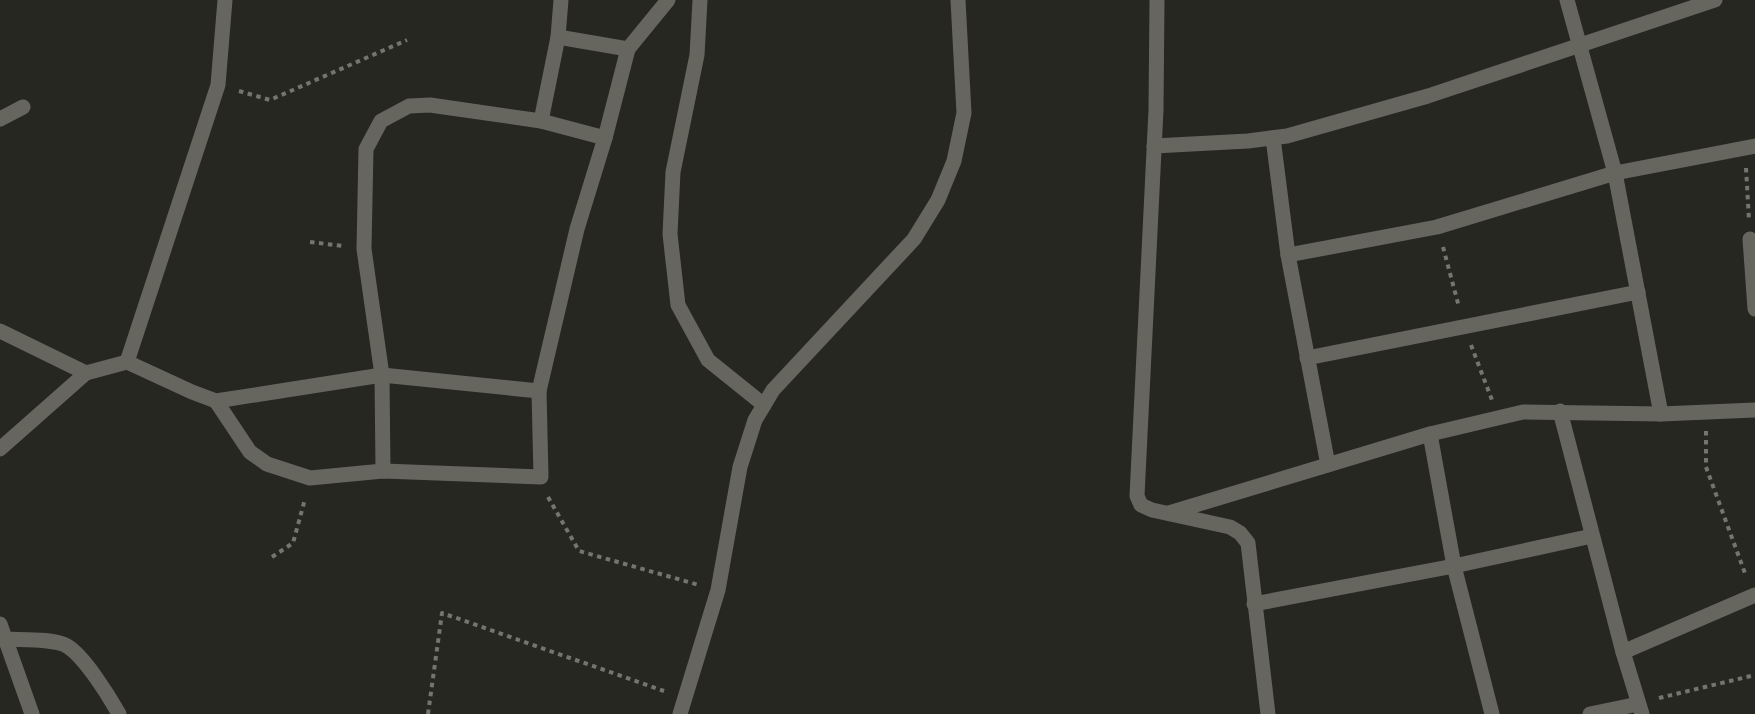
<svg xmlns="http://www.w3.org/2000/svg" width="1755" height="714" font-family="'Space Grotesk',sans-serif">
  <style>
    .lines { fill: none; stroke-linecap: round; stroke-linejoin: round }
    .path { stroke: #747570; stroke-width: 4; stroke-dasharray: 4.5 4.5; stroke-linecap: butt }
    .street { stroke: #66665f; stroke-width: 15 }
  </style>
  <rect width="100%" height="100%" fill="#262721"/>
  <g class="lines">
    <!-- path -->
    <g class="path">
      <path d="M239,91L270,100L407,40"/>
      <path d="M1746,168L1749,220"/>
      <path d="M310,242L343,246"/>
      <path d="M1443,247L1459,307"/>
      <path d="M1471,345L1492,400"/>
      <path d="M1706,431V467L1746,576"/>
      <path d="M548,497L579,551L699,585"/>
      <path d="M272,557L293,543L305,499"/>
      <path d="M1659,698L1755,675"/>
      <path d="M428,714L442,613L664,691"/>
    </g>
    <!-- street -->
    <g class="street">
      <path d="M700,0L697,55L673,172L670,234L678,305L708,360L764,405"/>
      <path d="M1157,0L1156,110L1137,496L1141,505L1152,510L1230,527L1240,533L1248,543L1268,714"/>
      <path d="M1567,0L1615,173L1661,414"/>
      <path d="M558,37L628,49"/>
      <path d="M0,119L23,107"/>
      <path d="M541,121L558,37L561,0"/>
      <path d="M1273,138L1288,255L1328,465"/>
      <path d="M1154,146L1248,141L1287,136L1428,96L1715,0"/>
      <path d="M1750,239L1755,309"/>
      <path d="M1288,255L1437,227L1615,173L1755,146"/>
      <path d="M0,331L86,373"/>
      <path d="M1307,358L1638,292"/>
      <path d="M127,362L218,85L225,0"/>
      <path d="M216,401L250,452L267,464L310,478L383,471L541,477L539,391L577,229L605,138L628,49L668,0"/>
      <path d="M1560,411L1623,652L1642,714"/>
      <path d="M0,449L86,373L127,362L192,392L216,401L382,375L539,391"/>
      <path d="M383,471L382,375L364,249L366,149L381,121L409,106L430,105L541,121L605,138"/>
      <path d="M1169,513L1430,434"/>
      <path d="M1254,604L1454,566L1592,536"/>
      <path d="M0,624L32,714"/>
      <path d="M5,639C21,640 54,638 67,646C84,656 109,696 119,714"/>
      <path d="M1623,652L1755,595"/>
      <path d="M680,714L718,590L740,467L755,420L773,390L914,239L938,200L954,161L964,113L958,0"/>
      <path d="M1492,714L1454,566L1430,434L1523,412L1661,414L1755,410"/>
      <path d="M1590,714L1638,704"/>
    </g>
  </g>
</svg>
